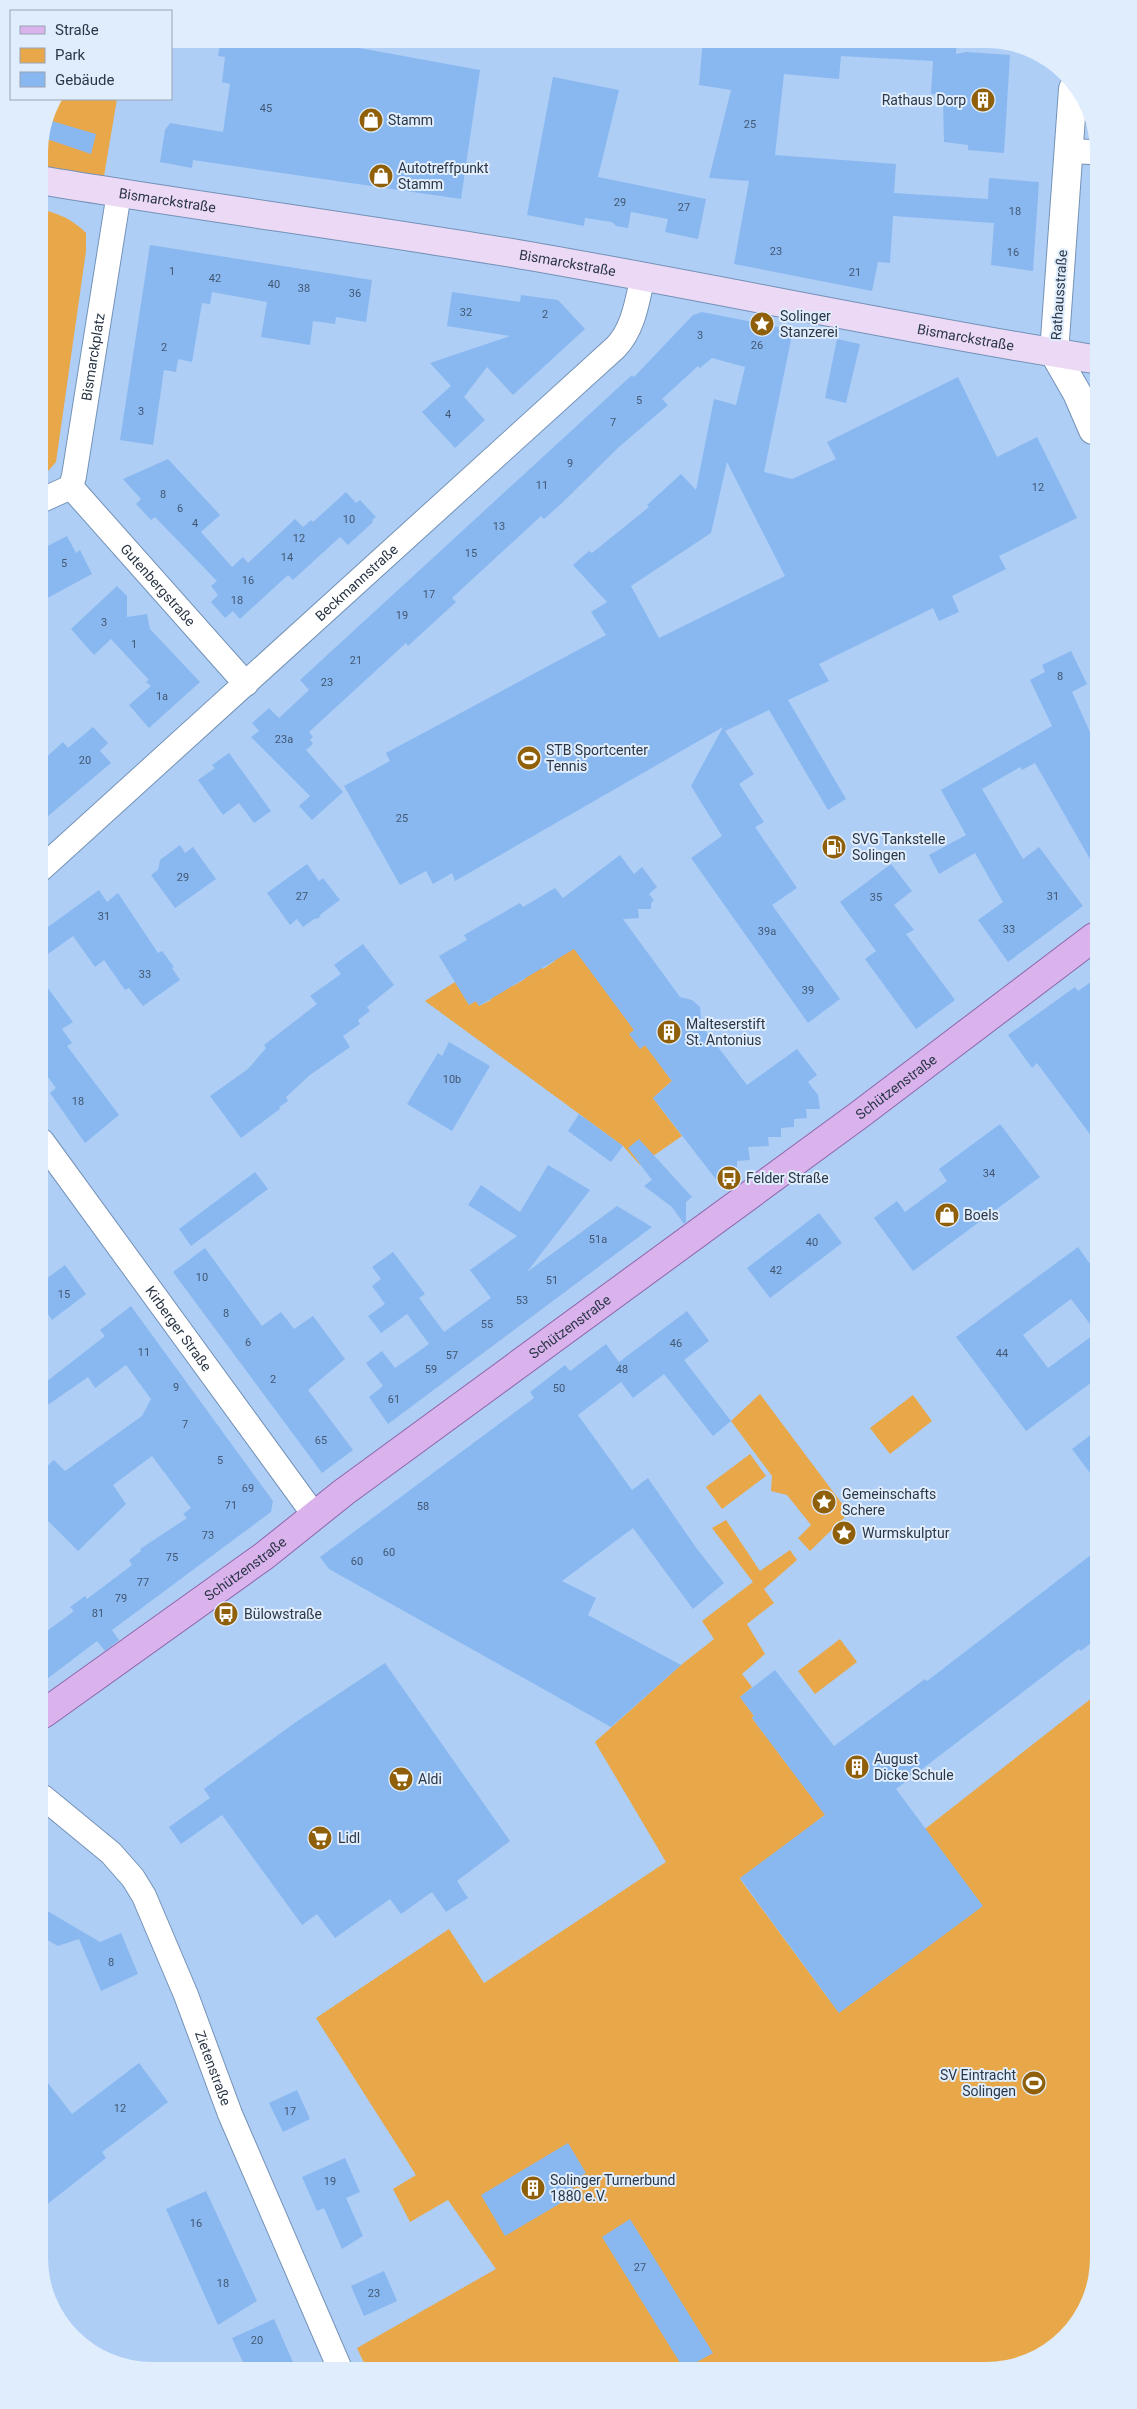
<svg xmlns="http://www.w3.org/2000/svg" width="1137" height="2409" font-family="Roboto,sans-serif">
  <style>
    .green { fill: #e8a748 }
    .building { fill: #89b8f1; fill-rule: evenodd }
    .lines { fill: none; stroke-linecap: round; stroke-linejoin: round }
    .minor-casing { stroke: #7492b7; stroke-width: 26 }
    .tertiary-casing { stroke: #7492b7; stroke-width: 30 }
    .secondary-casing { stroke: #7492b7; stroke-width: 30 }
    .primary-casing { stroke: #8c66ab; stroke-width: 30 }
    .minor { stroke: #fff; stroke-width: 24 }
    .tertiary { stroke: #fff; stroke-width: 28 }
    .secondary { stroke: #ecd9f6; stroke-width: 28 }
    .primary { stroke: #dab3ed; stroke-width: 28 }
    .labels { text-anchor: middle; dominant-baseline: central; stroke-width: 4; stroke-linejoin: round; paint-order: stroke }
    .number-label { font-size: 11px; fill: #425772 }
    .poi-label { font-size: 14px; fill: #2b3747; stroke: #e0edfd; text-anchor: start }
    .street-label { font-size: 14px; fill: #2b3747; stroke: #e0edfd }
  </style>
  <rect width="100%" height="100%" fill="#aecef5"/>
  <!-- green -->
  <g class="green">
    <path d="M54,99H117L104,176L39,167C39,144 41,118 54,99Z"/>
    <path d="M39,209C58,213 72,219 86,233V251L56,462L40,480Z"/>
    <path d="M571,944L634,1030L640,1049L645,1045L672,1081L653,1098L682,1136L640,1165L623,1146L425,1001L455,982L469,1005L476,1001L479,1006L491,1000L488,994L510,982L513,986L525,979L522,974L540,963L543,969L555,961L552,956Z"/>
    <path d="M760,1394L849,1513L810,1551L798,1538L811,1525L787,1495L771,1491L772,1476L731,1421Z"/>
    <path d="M913,1395L932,1421L890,1454L870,1428Z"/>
    <path d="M750,1454L766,1476L722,1509L706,1487Z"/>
    <path d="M726,1520L760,1571L790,1550L797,1560L764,1589L774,1603L747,1624L765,1654L742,1674L752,1687L740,1697L754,1716L752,1718L807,1791L830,1811L740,1879L839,2013L925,1829L1097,1694L1098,2258L1079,2320L1022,2364L367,2369L357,2348L496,2269L448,2200L410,2222L393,2189L416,2175L316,2018L449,1929L484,1983L666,1862L595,1742L681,1665L714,1639L702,1621L753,1582L712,1528Z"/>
    <path d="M840,1639L857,1662L815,1694L798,1671Z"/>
  </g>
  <!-- building -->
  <g class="building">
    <path d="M221,39H356L354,47L480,70L461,199L193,160L192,168L160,162L165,130L170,123L223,132L230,84L222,82L225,57L218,56Z"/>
    <path d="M703,39H957L956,54L966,52L1010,55L1004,153L968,150V145L944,142L943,102L946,95L931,94L933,61L841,56L839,79L784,74L775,155L896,164L894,193L988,199L989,178L1039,182L1033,271L991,265L994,223L893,216L890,263L878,262L872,291L734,264L749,181L709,178L731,90L699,85Z"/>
    <path d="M553,77L619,90L598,177L706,199L698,239L665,232L668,219L631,212L628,228L616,226L612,222L585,218L584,226L527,215Z"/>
    <path d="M45,119L96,134L91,154L41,137Z"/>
    <path d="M150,245L372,280L366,322L336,317L335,324L313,321L310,345L261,337L267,302L212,292L210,304L202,303L192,362L178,359L176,372L164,370L153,445L120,440Z"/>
    <path d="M452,292L520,302L521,295L558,300L585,329L513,395L487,367L464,397L485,420L455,448L422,412L451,386L430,363L510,336L447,326Z"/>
    <path d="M702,312L793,330L764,472L792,479L836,459L827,442L958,377L997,457L1037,437L1077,518L999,556L1006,569L952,596L959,612L939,621L933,608L819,664L829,681L788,700L846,799L828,810L769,710L725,731L754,774L739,784L764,822L755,827L797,888L772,905L840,999L808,1023L691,858L722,836L691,786L723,727L455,881L452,873L433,884L426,871L400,885L344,786L390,761L386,753L606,635L591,612L607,602L573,565L589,551L592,553L649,507L647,505L681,474L696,490L714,399L736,405L745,367L712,358L700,368L698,366L662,399L668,405L620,446L562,503L544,519L541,516L452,598L456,602L408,646L406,643L309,732L313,737L310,740L313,744L306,750L343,792L312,820L299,806L310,796L251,737L259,731L252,723L269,708L279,718L309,690L300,680L632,375L634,377L693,315ZM727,462L785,576L659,638L631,586L711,533Z"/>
    <path d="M837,339L860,344L846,403L825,398Z"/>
    <path d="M168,459L220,515L201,532L232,567L243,557L248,563L295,519L303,527L311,520L313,522L346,492L356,503L360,500L376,517L372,520L373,522L348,545L340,537L293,580L288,575L240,619L233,611L225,618L211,602L218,595L211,586L217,581L155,517L151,520L136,504L141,499L123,479Z"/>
    <path d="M67,536L76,553L80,550L92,574L40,602V550Z"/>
    <path d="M117,586L127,596V617L147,614L150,629L200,682L149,728L129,705L151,686L146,682L149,680L111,639L94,655L71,629Z"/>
    <path d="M1071,651L1087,684L1072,692L1094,741V866L1035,763L1022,770L1020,767L982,789L1023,859L1039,847L1083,906L1008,962L978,920L1003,902L975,853L939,874L929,855L966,835L941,790L1052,726L1030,680L1045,672L1042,665Z"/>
    <path d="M93,727L108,743L100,751L111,763L41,822V762L63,742L68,748Z"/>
    <path d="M229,753L271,811L254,823L239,803L223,815L198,780L215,768L212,765Z"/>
    <path d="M180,845L185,853L193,847L216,879L175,908L151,875L158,870L160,860Z"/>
    <path d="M620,855L634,874L642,867L657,887L649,894L654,900L651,903V909H638L639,918L623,919L680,997L692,1000L700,1007L702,1026L747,1085L797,1049L817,1075L808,1082L818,1095L820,1109H806L807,1118L794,1119V1127L781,1128V1137H768L769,1146L748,1147L750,1160L737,1161V1170L724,1171L725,1191L653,1098L672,1081L645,1045L640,1049L629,1034L634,1030L574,949L479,1006L476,1001L469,1005L439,956L467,940L464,935L520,903L523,907L555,888L563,898Z"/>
    <path d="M307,864L319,881L323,878L340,900L321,914L319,918L314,919L303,927L297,919L290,925L267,893Z"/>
    <path d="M891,864L912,891L894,905L914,930L906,934L955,1000L916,1029L865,959L876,951L840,902Z"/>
    <path d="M99,890L107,902L118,893L158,953L162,951L174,967L172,968L180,980L143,1006L129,988L125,990L104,960L95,967L73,936L41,959V932Z"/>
    <path d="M363,944L394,985L367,1007L370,1011L358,1020L360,1024L343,1036L350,1047L310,1075L286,1097L288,1101L279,1107L280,1109L241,1138L210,1096L248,1069L266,1048L264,1045L317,1004L310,996L341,974L334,965Z"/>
    <path d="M41,979L73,1022L62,1029L72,1043L67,1046L119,1115L85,1143L50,1093L56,1088L42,1069Z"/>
    <path d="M1095,979V1141L1037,1063L1032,1068L1008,1035L1075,987L1078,991Z"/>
    <path d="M449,1042L490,1066L452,1131L407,1104L438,1053L442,1056Z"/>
    <path d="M579,1114L623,1146L611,1162L568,1131Z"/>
    <path d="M1000,1124L1040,1177L913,1271L874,1218L897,1201L905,1212L947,1181L939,1169Z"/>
    <path d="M639,1139L692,1197L686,1202V1222L684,1224L672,1207L644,1186L652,1180L628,1148Z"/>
    <path d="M548,1165L590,1190L527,1272L617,1206L652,1227L388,1424L369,1397L383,1386L366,1363L382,1351L395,1368L429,1344L407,1314L381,1333L368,1316L385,1304L372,1286L381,1279L372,1267L393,1252L425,1294L419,1298L444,1332L491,1298L470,1270L517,1236L468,1205L481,1185L520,1212Z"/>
    <path d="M255,1172L268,1189L191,1246L179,1229Z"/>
    <path d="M819,1213L842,1243L770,1298L747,1268Z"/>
    <path d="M1078,1247L1095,1271L1096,1332L1071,1299L1023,1335L1048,1368L1096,1333V1379L1026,1431L956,1337Z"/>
    <path d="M205,1248L262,1326L281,1312L294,1329L313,1316L345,1359L308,1390L353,1450L322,1473L173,1272Z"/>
    <path d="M65,1265L86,1294L52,1320L42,1306V1282Z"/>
    <path d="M131,1306L273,1501L271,1512L112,1630L119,1640L105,1651L97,1641L43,1682V1634L74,1611L70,1607L85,1596L87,1599L132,1565L129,1560L141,1551L140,1549L187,1518L183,1514L191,1508L152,1456L113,1485L126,1504L78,1551L43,1516V1470L54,1460L65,1471L142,1416L151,1399L126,1365L95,1388L88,1377L42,1409V1385L105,1336L100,1330Z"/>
    <path d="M687,1311L709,1341L684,1360L731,1421L713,1436L664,1374L633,1398L621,1382L578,1415L632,1490L648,1478L697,1549L724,1583L693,1609L633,1528L562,1581L596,1598L588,1615L681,1665L611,1727L329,1569L320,1557L534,1398L530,1392L565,1365L570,1371L606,1344L619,1362Z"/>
    <path d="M1096,1431V1481L1072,1449Z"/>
    <path d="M1096,1551V1639L1081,1651L1079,1649L896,1789L983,1906L839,2013L740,1878L825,1815L752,1718L754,1716L740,1697L775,1670L834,1746L925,1679L927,1681Z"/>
    <path d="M385,1663L510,1841L457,1881L468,1898L446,1912L432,1892L401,1914L390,1899L335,1938L317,1914L302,1925L222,1815L181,1844L169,1827L210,1798L204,1789L220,1777L296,1722Z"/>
    <path d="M44,1909L100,1942L121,1933L138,1974L101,1991L79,1939L58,1946L44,1938Z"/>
    <path d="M139,2063L168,2102L102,2152L106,2158L45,2206L44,2078L72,2114Z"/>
    <path d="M297,2090L310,2119L283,2132L269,2103Z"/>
    <path d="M568,2143L586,2173L570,2182L576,2194L505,2236L481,2195Z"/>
    <path d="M345,2158L360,2192L346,2198L363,2236L342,2249L324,2208L317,2211L302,2177Z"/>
    <path d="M206,2191L257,2301L218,2325L166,2209Z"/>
    <path d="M630,2219L713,2353L690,2366H682L602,2237Z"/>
    <path d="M384,2271L397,2301L364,2316L351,2286Z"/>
    <path d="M274,2319L296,2369H246L232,2338Z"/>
  </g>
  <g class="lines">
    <defs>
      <g id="minor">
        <path d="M1068,151L1092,152"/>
        <path id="s1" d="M71,487L246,684"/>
        <path id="s2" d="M40,501L71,487L74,476L119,193"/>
        <path id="s3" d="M41,869L616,347C634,328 637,301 643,276"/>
        <path id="s4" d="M42,1141L315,1516"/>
        <path id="s5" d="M43,1797L111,1853L133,1878L144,1896L186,1995L230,2114L340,2369"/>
      </g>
      <path id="tertiary" d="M1073,89L1054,353L1077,393L1093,430"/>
      <g id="secondary">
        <path id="s6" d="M39,180C196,206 354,227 512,253C706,286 898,328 1093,359"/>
      </g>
      <g id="primary">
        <path id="s7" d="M43,1714L264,1556L344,1492L859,1115L1094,937"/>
      </g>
    </defs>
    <!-- minor casing -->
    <use href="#minor" class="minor-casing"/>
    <!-- tertiary casing -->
    <use href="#tertiary" class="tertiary-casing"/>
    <!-- secondary casing -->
    <use href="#secondary" class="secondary-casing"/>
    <!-- primary casing -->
    <use href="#primary" class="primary-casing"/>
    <!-- minor -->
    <use href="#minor" class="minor"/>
    <!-- tertiary -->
    <use href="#tertiary" class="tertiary"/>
    <!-- secondary -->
    <use href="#secondary" class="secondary"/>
    <!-- primary -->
    <use href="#primary" class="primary"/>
  </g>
  <!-- icons -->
  <defs>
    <symbol id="building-disc" viewBox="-11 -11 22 22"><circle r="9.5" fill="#8f5f0a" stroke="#e0edfd"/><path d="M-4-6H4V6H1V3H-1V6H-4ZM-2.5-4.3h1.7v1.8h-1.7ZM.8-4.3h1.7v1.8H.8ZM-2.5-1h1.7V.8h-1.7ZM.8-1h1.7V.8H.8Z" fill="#fff"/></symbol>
    <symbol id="shop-disc" viewBox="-11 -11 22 22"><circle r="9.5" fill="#8f5f0a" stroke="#e0edfd"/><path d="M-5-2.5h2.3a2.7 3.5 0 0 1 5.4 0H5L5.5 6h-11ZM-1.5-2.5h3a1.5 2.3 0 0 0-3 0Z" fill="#fff"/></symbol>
    <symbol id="sight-disc" viewBox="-11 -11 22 22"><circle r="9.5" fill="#8f5f0a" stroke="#e0edfd"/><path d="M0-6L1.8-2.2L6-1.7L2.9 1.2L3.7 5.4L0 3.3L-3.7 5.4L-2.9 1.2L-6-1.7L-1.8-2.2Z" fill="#fff"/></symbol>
    <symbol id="stadium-disc" viewBox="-11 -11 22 22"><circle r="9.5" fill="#8f5f0a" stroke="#e0edfd"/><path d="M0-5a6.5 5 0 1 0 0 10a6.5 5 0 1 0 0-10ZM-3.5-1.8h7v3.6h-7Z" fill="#fff"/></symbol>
    <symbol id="fuel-disc" viewBox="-11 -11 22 22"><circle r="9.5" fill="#8f5f0a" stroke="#e0edfd"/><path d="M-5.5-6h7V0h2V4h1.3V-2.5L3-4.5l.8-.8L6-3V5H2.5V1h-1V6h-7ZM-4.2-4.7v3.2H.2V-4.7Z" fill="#fff"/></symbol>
    <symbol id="bus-disc" viewBox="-11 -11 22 22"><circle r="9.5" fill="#8f5f0a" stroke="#e0edfd"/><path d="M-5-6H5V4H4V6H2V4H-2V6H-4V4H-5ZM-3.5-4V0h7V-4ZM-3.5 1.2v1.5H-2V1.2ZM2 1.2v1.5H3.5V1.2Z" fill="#fff"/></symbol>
    <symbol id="supermarket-disc" viewBox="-11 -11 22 22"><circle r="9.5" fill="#8f5f0a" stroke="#e0edfd"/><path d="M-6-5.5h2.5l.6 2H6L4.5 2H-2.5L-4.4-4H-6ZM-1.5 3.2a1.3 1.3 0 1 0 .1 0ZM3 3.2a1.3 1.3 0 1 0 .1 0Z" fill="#fff"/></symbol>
  </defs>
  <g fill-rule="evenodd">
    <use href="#building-disc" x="969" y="86" width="28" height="28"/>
    <use href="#shop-disc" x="357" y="106" width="28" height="28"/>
    <use href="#shop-disc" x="367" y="162" width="28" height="28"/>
    <use href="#sight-disc" x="748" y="310" width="28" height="28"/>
    <use href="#stadium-disc" x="515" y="744" width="28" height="28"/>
    <use href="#fuel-disc" x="820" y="833" width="28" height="28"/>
    <use href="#building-disc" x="655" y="1018" width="28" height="28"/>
    <use href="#bus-disc" x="715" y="1164" width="28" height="28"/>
    <use href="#shop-disc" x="933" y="1201" width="28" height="28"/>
    <use href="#sight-disc" x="810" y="1488" width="28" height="28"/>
    <use href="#sight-disc" x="830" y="1519" width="28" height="28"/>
    <use href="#bus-disc" x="212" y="1600" width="28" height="28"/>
    <use href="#building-disc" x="843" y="1753" width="28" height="28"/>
    <use href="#supermarket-disc" x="387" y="1765" width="28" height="28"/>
    <use href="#supermarket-disc" x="306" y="1824" width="28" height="28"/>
    <use href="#stadium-disc" x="1020" y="2069" width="28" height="28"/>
    <use href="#building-disc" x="519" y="2174" width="28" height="28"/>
  </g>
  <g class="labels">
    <!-- number labels -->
    <g class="number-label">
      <text x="266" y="108">45</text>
      <text x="750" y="124">25</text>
      <text x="620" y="202">29</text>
      <text x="684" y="207">27</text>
      <text x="1015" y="211">18</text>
      <text x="776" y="251">23</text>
      <text x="1013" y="252">16</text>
      <text x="172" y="271">1</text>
      <text x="855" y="272">21</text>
      <text x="215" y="278">42</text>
      <text x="274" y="284">40</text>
      <text x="304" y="288">38</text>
      <text x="355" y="293">36</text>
      <text x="466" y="312">32</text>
      <text x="545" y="314">2</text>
      <text x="700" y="335">3</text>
      <text x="757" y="345">26</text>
      <text x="164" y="347">2</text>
      <text x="639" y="400">5</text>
      <text x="141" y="411">3</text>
      <text x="448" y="414">4</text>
      <text x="613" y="422">7</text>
      <text x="570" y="463">9</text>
      <text x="542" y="485">11</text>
      <text x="1038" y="487">12</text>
      <text x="163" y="494">8</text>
      <text x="180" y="508">6</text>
      <text x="349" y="519">10</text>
      <text x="195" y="523">4</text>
      <text x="499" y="526">13</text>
      <text x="299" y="538">12</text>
      <text x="471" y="553">15</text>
      <text x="287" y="557">14</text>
      <text x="64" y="563">5</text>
      <text x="248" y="580">16</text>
      <text x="429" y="594">17</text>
      <text x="237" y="600">18</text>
      <text x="402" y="615">19</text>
      <text x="104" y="622">3</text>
      <text x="134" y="644">1</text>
      <text x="356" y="660">21</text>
      <text x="1060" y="676">8</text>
      <text x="327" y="682">23</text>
      <text x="162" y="696">1a</text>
      <text x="284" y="739">23a</text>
      <text x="85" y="760">20</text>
      <text x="402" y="818">25</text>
      <text x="183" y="877">29</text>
      <text x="302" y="896">27</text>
      <text x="1053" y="896">31</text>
      <text x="876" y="897">35</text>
      <text x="104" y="916">31</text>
      <text x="1009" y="929">33</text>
      <text x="767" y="931">39a</text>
      <text x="145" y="974">33</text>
      <text x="808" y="990">39</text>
      <text x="452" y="1079">10b</text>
      <text x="78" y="1101">18</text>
      <text x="989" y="1173">34</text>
      <text x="598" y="1239">51a</text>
      <text x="812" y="1242">40</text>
      <text x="776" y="1270">42</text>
      <text x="202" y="1277">10</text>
      <text x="552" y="1280">51</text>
      <text x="64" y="1294">15</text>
      <text x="522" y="1300">53</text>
      <text x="226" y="1313">8</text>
      <text x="487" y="1324">55</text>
      <text x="248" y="1342">6</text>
      <text x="676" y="1343">46</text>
      <text x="144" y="1352">11</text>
      <text x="1002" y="1353">44</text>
      <text x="452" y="1355">57</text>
      <text x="431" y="1369">59</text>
      <text x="622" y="1369">48</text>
      <text x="273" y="1379">2</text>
      <text x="176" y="1387">9</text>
      <text x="559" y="1388">50</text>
      <text x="394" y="1399">61</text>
      <text x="185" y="1424">7</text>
      <text x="321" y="1440">65</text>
      <text x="220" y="1460">5</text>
      <text x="248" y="1488">69</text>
      <text x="231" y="1505">71</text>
      <text x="423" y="1506">58</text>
      <text x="208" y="1535">73</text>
      <text x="389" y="1552">60</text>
      <text x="172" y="1557">75</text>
      <text x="357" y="1561">60</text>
      <text x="143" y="1582">77</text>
      <text x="121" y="1598">79</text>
      <text x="98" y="1613">81</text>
      <text x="111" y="1962">8</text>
      <text x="120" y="2108">12</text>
      <text x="290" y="2111">17</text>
      <text x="330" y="2181">19</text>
      <text x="196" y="2223">16</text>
      <text x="640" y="2267">27</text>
      <text x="223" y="2283">18</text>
      <text x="374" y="2293">23</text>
      <text x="257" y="2340">20</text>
    </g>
    <!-- poi labels -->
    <g class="poi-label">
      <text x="966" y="100" text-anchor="end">Rathaus Dorp</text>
      <text x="388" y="120">Stamm</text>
      <text x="398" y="168">Autotreffpunkt<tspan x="398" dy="16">Stamm</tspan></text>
      <text x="780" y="316">Solinger<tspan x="780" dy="16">Stanzerei</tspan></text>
      <text x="546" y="750">STB Sportcenter<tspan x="546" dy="16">Tennis</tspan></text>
      <text x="852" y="839">SVG Tankstelle<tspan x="852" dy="16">Solingen</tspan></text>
      <text x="686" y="1024">Malteserstift<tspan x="686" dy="16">St. Antonius</tspan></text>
      <text x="746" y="1178">Felder Straße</text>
      <text x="964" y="1215">Boels</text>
      <text x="842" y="1494">Gemeinschafts<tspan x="842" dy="16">Schere</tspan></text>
      <text x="862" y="1533">Wurmskulptur</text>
      <text x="244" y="1614">Bülowstraße</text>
      <text x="874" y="1759">August<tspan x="874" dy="16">Dicke Schule</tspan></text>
      <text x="418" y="1779">Aldi</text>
      <text x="338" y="1838">Lidl</text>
      <text x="1016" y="2075" text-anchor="end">SV Eintracht<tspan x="1016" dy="16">Solingen</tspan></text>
      <text x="550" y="2180">Solinger Turnerbund<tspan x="550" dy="16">1880 e.V.</tspan></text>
    </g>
    <!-- street labels -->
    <g class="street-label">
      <text stroke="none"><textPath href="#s6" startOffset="130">Bismarckstraße</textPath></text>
      <text stroke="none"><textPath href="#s6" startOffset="535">Bismarckstraße</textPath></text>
      <text transform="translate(1059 295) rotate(-86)">Rathausstraße</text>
      <text stroke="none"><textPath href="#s6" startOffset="940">Bismarckstraße</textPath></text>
      <text stroke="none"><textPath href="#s2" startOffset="166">Bismarckplatz</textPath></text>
      <text stroke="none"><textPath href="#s3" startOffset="426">Beckmannstraße</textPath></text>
      <text stroke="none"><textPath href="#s1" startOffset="131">Gutenbergstraße</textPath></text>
      <text stroke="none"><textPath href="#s7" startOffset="1059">Schützenstraße</textPath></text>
      <text stroke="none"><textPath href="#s7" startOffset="654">Schützenstraße</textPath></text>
      <text stroke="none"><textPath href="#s4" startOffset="232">Kirberger Straße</textPath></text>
      <text stroke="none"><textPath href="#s7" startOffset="249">Schützenstraße</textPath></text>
      <text stroke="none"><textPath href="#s5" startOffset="328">Zietenstraße</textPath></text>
    </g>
  </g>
  <!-- crop -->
  <path d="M0 0H1137V2409H0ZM152 48H986A104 104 0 0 1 1090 152V2258A104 104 0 0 1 986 2362H152A104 104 0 0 1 48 2258V152A104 104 0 0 1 152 48Z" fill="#e0edfd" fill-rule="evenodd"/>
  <!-- legend -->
  <rect x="10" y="10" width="162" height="90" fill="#e0edfd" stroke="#98a4b4"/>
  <rect x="20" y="26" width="25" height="8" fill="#dab3ed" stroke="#98a4b4"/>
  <text x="55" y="35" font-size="15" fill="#2b3747">Straße</text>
  <rect x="20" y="48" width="25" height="15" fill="#e8a748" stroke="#98a4b4"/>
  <text x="55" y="60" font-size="15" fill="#2b3747">Park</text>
  <rect x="20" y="72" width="25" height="15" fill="#89b8f1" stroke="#98a4b4"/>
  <text x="55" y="85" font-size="15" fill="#2b3747">Gebäude</text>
</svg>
